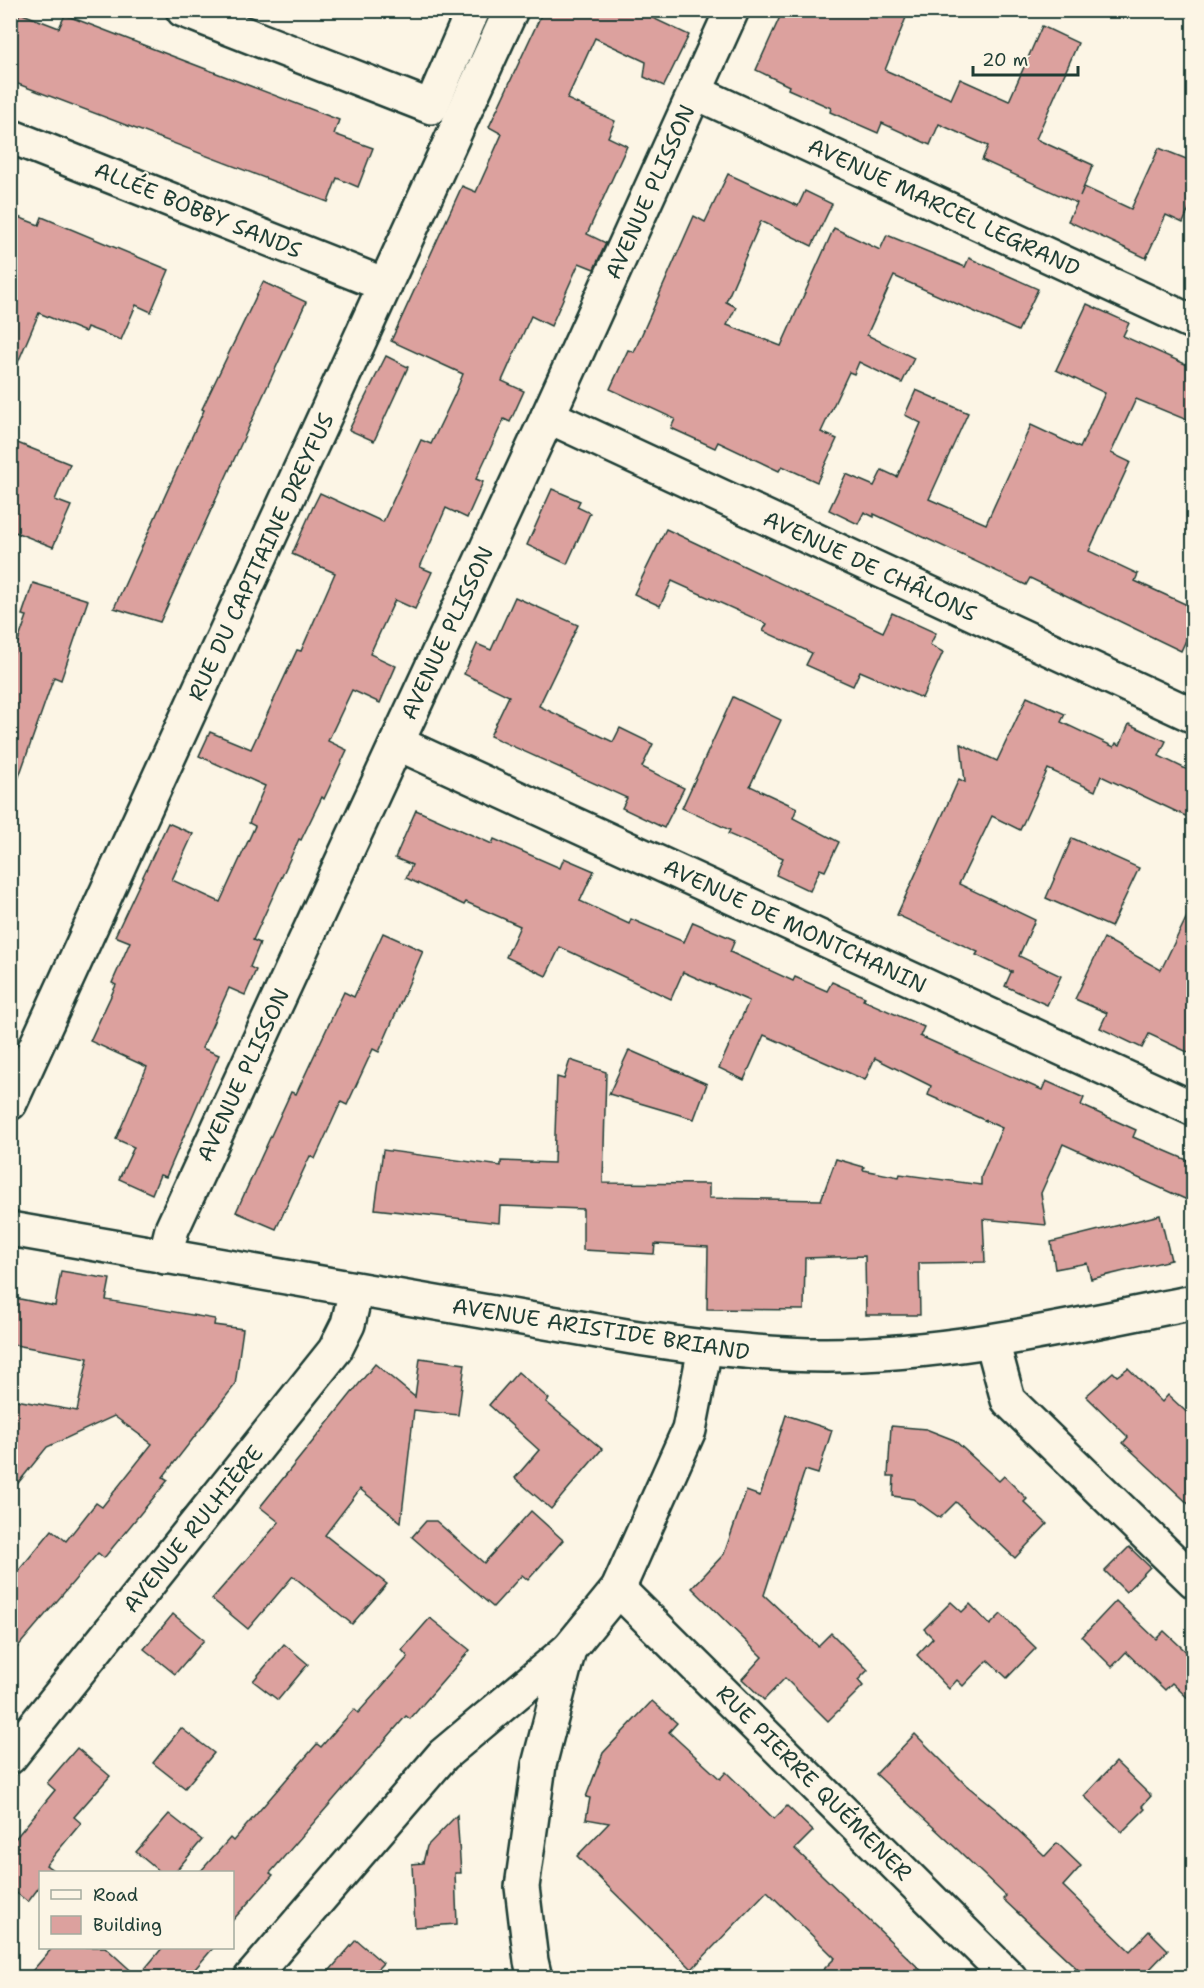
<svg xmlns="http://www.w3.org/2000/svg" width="1204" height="1988" font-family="'Shantell Sans',sans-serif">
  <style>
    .building { fill: #dca19e; stroke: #1f3d34; stroke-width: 1.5 }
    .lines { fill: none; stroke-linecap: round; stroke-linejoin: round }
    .street-casing { stroke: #1f3d34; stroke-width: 38 }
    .secondary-casing { stroke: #1f3d34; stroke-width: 38 }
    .street { stroke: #fcf5e5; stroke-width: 33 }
    .secondary { stroke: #fcf5e5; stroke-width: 33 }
    .labels { text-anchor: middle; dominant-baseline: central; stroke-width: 4.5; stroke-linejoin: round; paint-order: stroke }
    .street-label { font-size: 22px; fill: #1f3d34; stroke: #fcf5e5 }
  </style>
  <rect width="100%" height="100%" fill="#fcf5e5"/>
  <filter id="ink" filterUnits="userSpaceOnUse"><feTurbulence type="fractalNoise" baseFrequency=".0167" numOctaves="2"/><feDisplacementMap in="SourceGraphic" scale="12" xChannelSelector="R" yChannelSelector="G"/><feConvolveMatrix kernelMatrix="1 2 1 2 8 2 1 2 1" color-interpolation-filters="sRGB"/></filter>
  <g filter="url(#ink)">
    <!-- building -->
    <g class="building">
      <path d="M537,10H636L689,35L664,86L644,77L646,62L595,38L567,99L615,121L608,137L627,146L587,234L606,243L594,269L579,263L551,326L531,316L502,381L524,391L510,422L504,419L476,479L483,482L467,518L446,508L420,567L432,572L415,609L395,600L370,654L396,666L380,703L352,690L328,741L347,750L324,799L322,797L301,840L299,839L253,940L260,943L250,967L256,970L245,995L229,988L202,1048L219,1055L166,1177L160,1175L152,1194L119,1179L134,1147L116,1139L147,1067L90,1041L116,985L112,983L130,942L115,936L168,823L193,834L172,880L220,902L255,826L249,823L265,786L199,756L210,732L251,749L297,650L301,651L335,573L292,554L313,507L320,493L383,522L421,440L431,444L454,396L463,374L391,341L462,186L476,192L502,134L489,127L542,13Z"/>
      <path d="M783,10H909L885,70L951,99L960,79L1009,101L1042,26L1078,43L1036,139L1093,165L1080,196L1084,187L1131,209L1159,148L1194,162V197L1183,223L1166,215L1146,258L1068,221L1077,203L982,160L988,146L939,124L930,145L882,123L878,133L830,112L831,108L788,89L789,86L756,70Z"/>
      <path d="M20,13L59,28L65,15L339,120L334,134L373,148L358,187L337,178L328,202L10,81V37Z"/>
      <path d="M728,174L798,206L805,191L832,204L812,246L761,221L726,302L736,307L727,325L781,346L834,228L880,250L887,235L965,267L969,258L1038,289L1018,331L894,276L867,335L914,358L902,383L859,362L854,374L849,372L821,432L837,439L817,482L782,466L779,471L718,442L715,448L671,428L675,419L610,389L628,350L634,352L694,216L705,222Z"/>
      <path d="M10,214L39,225L42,217L169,270L151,312L136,305L121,340L87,327L85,332L39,313L10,381Z"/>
      <path d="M263,282L306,302L257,409L160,622L114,608L204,410L202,409Z"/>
      <path d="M1087,304L1129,323L1123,336L1194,368V423L1136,399L1111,453L1130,462L1089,551L1138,574L1135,581L1194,608V623L1181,651L1030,578L1026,585L874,514V517L864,512L858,524L829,510L846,474L874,486L882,470L897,477L921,423L905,415L916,390L968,413L929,499L986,524L1031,425L1080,448L1105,393L1056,370Z"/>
      <path d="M386,356L408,367L374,441L349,430Z"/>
      <path d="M10,440L70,464L55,500L71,506L53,547L10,530Z"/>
      <path d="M552,489L580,501L577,507L590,513L567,564L527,545Z"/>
      <path d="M666,529L883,632L892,613L936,633L930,645L943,652L922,698L860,671L853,686L806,665L812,653L763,631L767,624L672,581L660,606L634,594Z"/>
      <path d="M33,583L88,600L61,680L54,677L15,788L10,787V664L27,616L22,615Z"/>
      <path d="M515,597L578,625L539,706L613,742L620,728L653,744L642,767L684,788L664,828L622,808L627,798L490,736L509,696L464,674L477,644L491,650Z"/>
      <path d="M733,697L781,720L750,786L797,808L793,818L839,842L825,871L820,869L810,891L776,875L783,858L728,834L730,830L682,808Z"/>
      <path d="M1027,697L1065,714L1061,722L1114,747L1116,743L1120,745L1129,724L1166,741L1159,756L1194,773V820L1101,776L1095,791L1048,769L1020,830L992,816L959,884L1035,920L1019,956L1061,976L1047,1005L1005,986L1012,970V972L976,955L978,952L897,915L959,779L965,782L961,744L997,761Z"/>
      <path d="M416,810L492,844L494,839L560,868L564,858L594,871L580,901L629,924L631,919L684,942L693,922L735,940L730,952L793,981L795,977L827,991L832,982L865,997L863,1000L924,1027L920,1036L1042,1090L1046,1081L1084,1098L1081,1105L1136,1130L1133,1137L1194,1163V1203L1063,1144L1041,1193L1046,1225L983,1219L985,1262L919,1263L920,1315H866L865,1256L805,1258L804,1310L707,1309L708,1247L655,1244L654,1254L583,1250V1209L500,1206L499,1223L375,1209L383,1150L501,1166V1161L554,1163L557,1077L564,1079L570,1060L606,1072L603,1183L709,1184V1198L821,1200L836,1159L864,1167L863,1170L899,1177L900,1174L981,1185V1177L1002,1128L928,1095L931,1086L875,1058L865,1080L764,1035L744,1080L719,1068L749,1001L683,972L671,999L560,947L546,976L506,957L520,926L466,902L464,905L406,878L412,865L395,858Z"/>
      <path d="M1072,838L1139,868L1111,927L1046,898Z"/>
      <path d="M1194,902V1055L1149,1034L1142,1048L1100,1028L1107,1013L1075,999L1104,938L1161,970Z"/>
      <path d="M383,933L423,951L379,1052L373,1049L347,1105L341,1102L315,1159L310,1156L276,1229L236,1212L291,1092L296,1094L344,992L354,997Z"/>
      <path d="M629,1050L707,1084L694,1119L609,1094Z"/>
      <path d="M1160,1215L1171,1260L1091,1279L1087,1263L1055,1269L1051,1242Z"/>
      <path d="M61,1271L110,1279L106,1300L215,1319L214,1325L243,1329L235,1385L163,1477L168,1480L104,1558L98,1553L10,1656V1581L52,1530L66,1541L96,1503L102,1507L152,1444L114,1416L47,1447L10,1493V1399L77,1411L88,1358L10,1344V1297L55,1306Z"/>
      <path d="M420,1358L465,1364L458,1415L414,1410L401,1522L360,1489L325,1535L387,1584L352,1624L293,1576L248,1629L212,1599L279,1522L260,1507L375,1364L415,1397Z"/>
      <path d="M1128,1368L1162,1402L1168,1395L1194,1419V1509L1123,1443L1128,1437L1086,1396L1113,1372L1117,1376Z"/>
      <path d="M518,1372L549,1399L546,1402L602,1449L551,1509L515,1478L539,1450L489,1405Z"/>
      <path d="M786,1415L832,1430L818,1474L805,1470L764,1595L818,1646L831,1633L868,1670L858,1680L863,1686L828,1721L785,1678L764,1700L742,1679L762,1657L692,1588L724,1554L746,1491L760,1496Z"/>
      <path d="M891,1426L926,1429L954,1440L999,1481L1004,1476L1027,1499L1024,1502L1047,1524L1015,1558L956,1502L940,1518L913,1499L893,1496L894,1476H888Z"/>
      <path d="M531,1511L563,1540L528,1580L522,1575L493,1607L412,1537L426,1521H436L484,1563Z"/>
      <path d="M1129,1547L1150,1567L1126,1592L1105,1571Z"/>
      <path d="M1116,1601L1156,1639L1164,1631L1194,1659V1704L1172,1683L1165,1690L1126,1652L1112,1667L1082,1637Z"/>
      <path d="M951,1602L962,1612L970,1604L990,1625L1001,1614L1036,1648L1007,1678L988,1660L963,1686L957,1680L949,1689L917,1655L933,1638L924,1629Z"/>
      <path d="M173,1614L204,1640L175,1674L144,1649Z"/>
      <path d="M430,1618L470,1650L410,1719L406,1716L270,1873L273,1875L232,1921V1872H200L230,1838L233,1841L317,1744L321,1747L354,1709L358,1713L408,1657L402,1650Z"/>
      <path d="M284,1644L308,1664L278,1700L253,1681Z"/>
      <path d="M652,1701L677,1723L669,1732L720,1779L726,1772L774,1819L787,1806L813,1831L795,1849L928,1977H816L835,1958L767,1891L692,1969L577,1856L609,1823L586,1819L590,1798L586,1797L603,1753Z"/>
      <path d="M181,1728L214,1753L185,1788L153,1763Z"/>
      <path d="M915,1734L966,1785L998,1811L1045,1856L1057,1843L1081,1866L1063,1886L1130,1951L1149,1931L1168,1950L1149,1970L1157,1977H1086L1003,1899L1006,1896L959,1851L876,1774Z"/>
      <path d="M77,1748L110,1776L74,1817L81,1823L46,1865L53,1870L40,1872V1886L28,1902L10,1888V1845L55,1790L47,1783Z"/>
      <path d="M1116,1762L1151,1796L1142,1806L1145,1809L1122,1832L1084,1796Z"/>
      <path d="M169,1814L202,1840L175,1872H160L136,1852Z"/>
      <path d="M457,1815L461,1873H455L457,1924L415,1927L412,1864L423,1863L427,1846Z"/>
      <path d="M356,1940L383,1963L370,1977H324Z"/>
      <path d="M53,1947H105L138,1977L163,1947H214L188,1977H27Z"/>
    </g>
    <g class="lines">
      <defs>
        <g id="street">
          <path d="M183,10L431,107L473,10"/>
          <path d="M695,92L1194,323"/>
          <path d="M10,136L385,285"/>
          <path d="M548,416L1194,716"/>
          <path d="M397,743L1194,1109"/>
          <path d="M10,1103L511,10"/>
          <path d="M165,1257L172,1229L548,416L732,10"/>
          <path d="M992,1341L1008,1400L1194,1581"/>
          <path d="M618,1589L1010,1978"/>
          <path d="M10,1757L335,1350L348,1324L356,1290"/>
          <path d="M251,1978L443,1755L569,1649"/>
          <path d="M535,1978L531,1961L522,1887L539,1765L569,1649L618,1589L689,1430L705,1348"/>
        </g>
        <path id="secondary" d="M10,1229L632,1337C696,1347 760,1355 826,1355C950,1355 1072,1326 1194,1302"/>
      </defs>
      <!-- street casing -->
      <use href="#street" class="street-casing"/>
      <!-- secondary casing -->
      <use href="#secondary" class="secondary-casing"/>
      <!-- street -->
      <use href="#street" class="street"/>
      <!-- secondary -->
      <use href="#secondary" class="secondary"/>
    </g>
  </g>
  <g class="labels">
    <!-- street labels -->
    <g class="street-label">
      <text transform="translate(650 192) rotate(-66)">AVENUE PLISSON</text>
      <text transform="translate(944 207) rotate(25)">AVENUE MARCEL LEGRAND</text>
      <text transform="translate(198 210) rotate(22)">ALLÉE BOBBY SANDS</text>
      <text transform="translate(261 557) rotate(-65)">RUE DU CAPITAINE DREYFUS</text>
      <text transform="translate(870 566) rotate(25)">AVENUE DE CHÂLONS</text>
      <text transform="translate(447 633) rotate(-65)">AVENUE PLISSON</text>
      <text transform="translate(795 926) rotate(25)">AVENUE DE MONTCHANIN</text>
      <text transform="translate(243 1075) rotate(-65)">AVENUE PLISSON</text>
      <text transform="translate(601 1329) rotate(9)">AVENUE ARISTIDE BRIAND</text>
      <text transform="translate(193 1529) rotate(-51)">AVENUE RULHIÈRE</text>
      <text transform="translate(814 1783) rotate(45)">RUE PIERRE QUÉMENER</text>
    </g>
  </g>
  <!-- margin -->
  <rect width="1204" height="1988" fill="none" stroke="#fcf5e5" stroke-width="36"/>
  <rect x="18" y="18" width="1168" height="1952" fill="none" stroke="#1f3d34" stroke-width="2" filter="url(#ink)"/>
  <!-- legend -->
  <rect x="39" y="1871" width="195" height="78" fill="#fcf5e5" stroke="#a4ab9e" stroke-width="1.5"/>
  <rect x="51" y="1890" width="30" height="9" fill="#fcf5e5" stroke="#a4ab9e" stroke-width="1.5"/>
  <text x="93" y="1901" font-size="18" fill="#1f3d34">Road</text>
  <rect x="51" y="1916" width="30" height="18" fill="#dca19e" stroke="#a4ab9e" stroke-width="1.5"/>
  <text x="93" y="1931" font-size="18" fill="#1f3d34">Building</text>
  <!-- scale -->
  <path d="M973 66v9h105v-9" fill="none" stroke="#1f3d34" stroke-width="3"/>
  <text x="982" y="66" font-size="18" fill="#1f3d34" stroke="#fcf5e5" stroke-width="4.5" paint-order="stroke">20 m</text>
</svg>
